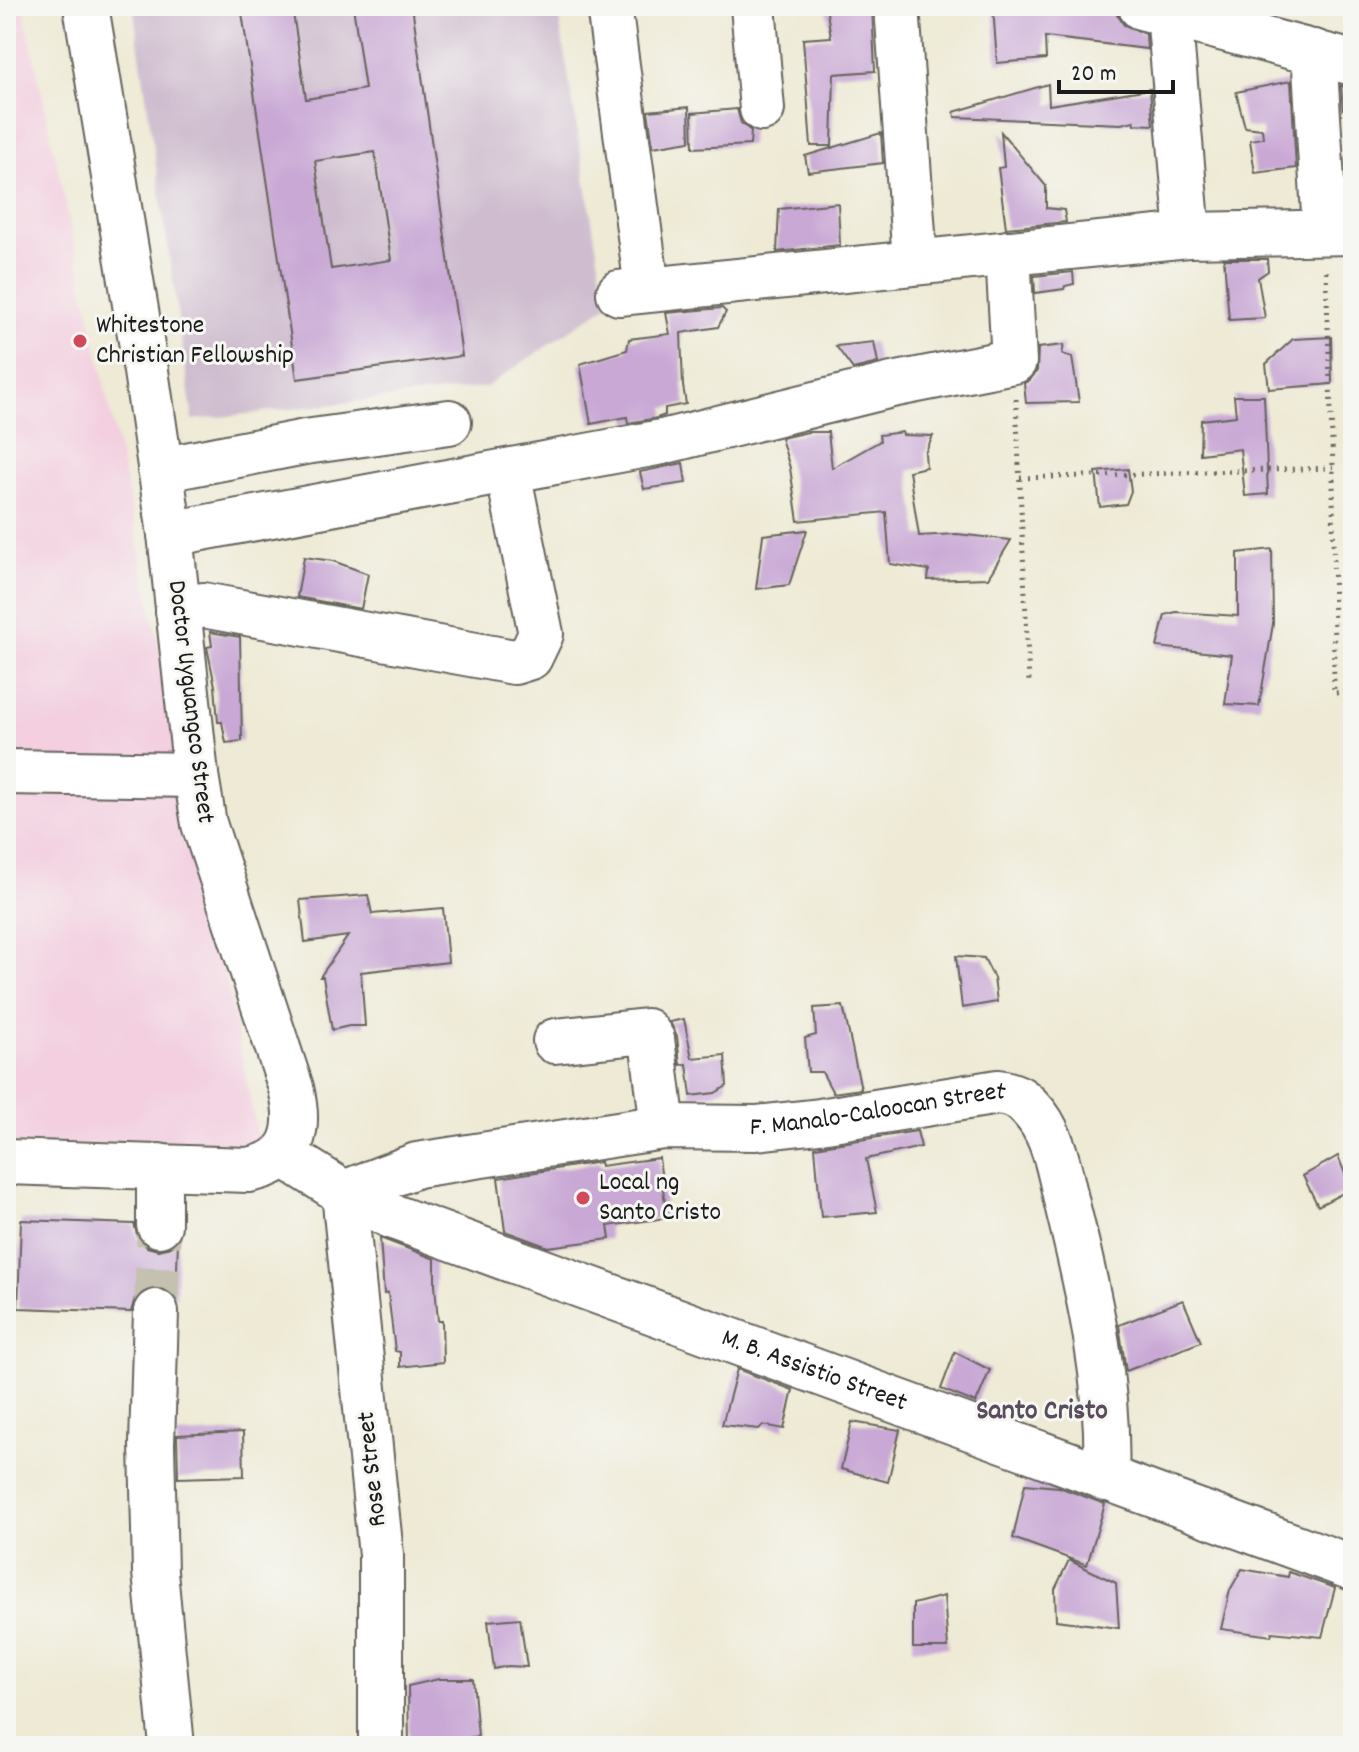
<svg xmlns="http://www.w3.org/2000/svg" width="1359" height="1752" font-family="Dekko,sans-serif">
  <style>
    .built { fill: #f3cfe0 }
    .industrial { fill: #cfbdcf }
    .building { fill: #c9a8d5; fill-rule: evenodd }
    .lines { fill: none; stroke-linecap: round; stroke-linejoin: round }
    .minor-tunnel { stroke: #c4c1b0; stroke-width: 44; stroke-dasharray: 44 22; stroke-linecap: butt }
    .minor-casing { stroke: #66645d; stroke-width: 48 }
    .major-casing { stroke: #66645d; stroke-width: 48 }
    .path { stroke: #66645d; stroke-width: 5; stroke-dasharray: 2 6; stroke-linecap: butt }
    .minor { stroke: #fff; stroke-width: 44 }
    .major { stroke: #fff; stroke-width: 44 }
    .poi-dot { fill: #d1495b; stroke: #f6f6f2; stroke-width: 3 }
    .labels { text-anchor: middle; dominant-baseline: central; stroke-width: 6; stroke-linejoin: round; paint-order: stroke }
    .poi-label { font-size: 26px; fill: #1c1c1c; stroke: #f6f6f2; text-anchor: start }
    .street-label { font-size: 26px; fill: #1c1c1c; stroke: #f6f6f2 }
    .neighbourhood-label { font-size: 28px; font-weight: bold; fill: #594d5d; stroke: #f6f6f2 }
  </style>
  <rect width="100%" height="100%" fill="#f6f6f2"/>
  <filter id="ink" filterUnits="userSpaceOnUse"><feTurbulence type="fractalNoise" baseFrequency=".0125" numOctaves="2"/><feDisplacementMap in="SourceGraphic" scale="16" xChannelSelector="R" yChannelSelector="G"/><feConvolveMatrix kernelMatrix="1 2 1 2 8 2 1 2 1" color-interpolation-filters="sRGB"/></filter>
  <filter id="wash" filterUnits="userSpaceOnUse"><feTurbulence type="fractalNoise" baseFrequency=".006" numOctaves="4" result="noise"/><feDisplacementMap in="SourceGraphic" scale="32" xChannelSelector="R" yChannelSelector="G"/><feGaussianBlur stdDeviation="1.8" result="paint"/><feColorMatrix in="noise" values="0 0 0 0 0 0 0 0 0 0 0 0 0 0 0 0 0 1.4 0 .05"/><feComposite in="paint" operator="in"/></filter>
  <g filter="url(#wash)">
    <rect width="100%" height="100%" fill="#eeead5"/>
    <!-- built -->
    <path class="built" d="M6,6H23L129,498L260,1149L6,1143Z"/>
    <!-- industrial -->
    <path class="industrial" d="M133,6H557L606,306L486,387L193,420Z"/>
    <g id="blocks">
      <!-- building -->
      <g class="building">
        <path d="M241,6H292L306,99L365,89L353,6H412L462,356L297,379ZM375,152L391,260L331,269L315,161Z"/>
        <path d="M826,6H872L875,71L834,74L832,146H811L803,39L831,37Z"/>
        <path d="M993,6L1117,8V14L1124,25L1146,34L1147,49L1045,37L1046,59L997,63Z"/>
        <path d="M1291,81L1296,168L1255,173L1250,140L1263,138L1262,129L1245,127L1236,92Z"/>
        <path d="M1048,84L1049,105L1150,89L1153,125L1134,124V121L1121,124L955,117L954,112Z"/>
        <path d="M1341,86L1353,87V106L1343,109Z"/>
        <path d="M689,107L690,141L653,147L648,111Z"/>
        <path d="M737,109L741,123L751,131L750,145L693,148L692,113Z"/>
        <path d="M1001,132L1046,186V208L1064,210L1066,222L1006,228L998,168L1004,167Z"/>
        <path d="M881,133L883,163L808,172L805,156Z"/>
        <path d="M838,203L840,245L777,252L779,209Z"/>
        <path d="M1224,259H1267L1268,271L1258,278L1265,318L1229,320Z"/>
        <path d="M1073,272L1074,284L1065,286L1064,289L1035,293L1034,276Z"/>
        <path d="M722,308L726,312L718,327L681,333L683,386L686,404L665,408V415L657,418L628,423L627,417L591,424L580,364L627,350L629,339L670,334L666,313Z"/>
        <path d="M1331,337L1332,384L1269,389L1266,364L1293,339Z"/>
        <path d="M874,342L878,363L853,369L836,346Z"/>
        <path d="M1064,345L1062,354L1072,357L1079,402L1026,403L1024,383L1030,380L1037,371L1038,348Z"/>
        <path d="M1234,396H1264L1268,494L1245,496L1240,449L1200,454L1201,420L1236,416Z"/>
        <path d="M808,432H828L832,468L880,441L879,435L902,432L903,435L933,436L925,453L926,467L909,471L919,536L957,534L1011,540L988,578L928,580L929,570L890,564L886,512L798,521L790,468L781,438Z"/>
        <path d="M683,463L686,483L644,489L640,472Z"/>
        <path d="M1128,469L1131,491L1126,504L1100,507L1096,472Z"/>
        <path d="M807,530L789,585L756,589L763,535Z"/>
        <path d="M1272,549L1273,624L1259,706L1225,704L1232,655L1157,647L1165,615L1176,612L1238,616V553Z"/>
        <path d="M304,557L333,561L368,574L361,609L297,597Z"/>
        <path d="M210,632L240,637L242,741L226,743L222,722H218L215,686L207,647L212,646Z"/>
        <path d="M368,895L372,914L443,908L448,962L361,972L365,1026H349L332,1030L323,977H320L348,936L305,942L300,900Z"/>
        <path d="M956,956L984,958L994,978L997,1002L962,1008Z"/>
        <path d="M843,1006L861,1089L833,1093L822,1072H808L805,1038L816,1035L814,1008Z"/>
        <path d="M684,1019L692,1058L725,1055L727,1086L715,1093L691,1096L687,1064L680,1065L677,1036L670,1022Z"/>
        <path d="M917,1131L921,1147L866,1159L877,1212L821,1217L815,1147Z"/>
        <path d="M1338,1156L1351,1189L1318,1206L1303,1176Z"/>
        <path d="M659,1158L667,1218L608,1226L610,1239L548,1247L505,1231L498,1178L600,1162L601,1166Z"/>
        <path d="M21,1220L134,1224L138,1238L147,1247L158,1250L171,1247L178,1241L176,1298L168,1290L156,1287L144,1290L135,1298L131,1312L18,1308Z"/>
        <path d="M380,1238L435,1259V1285L438,1321H442L443,1362L400,1367V1352L395,1351L388,1293L384,1294Z"/>
        <path d="M1183,1300L1201,1342L1126,1371L1119,1325Z"/>
        <path d="M955,1352L990,1370L976,1403L941,1389Z"/>
        <path d="M737,1369L793,1390L784,1429L763,1425L759,1429L722,1425Z"/>
        <path d="M852,1422L900,1430L888,1482L841,1469Z"/>
        <path d="M243,1432L244,1476L178,1478L177,1435Z"/>
        <path d="M1025,1484L1059,1487L1105,1504L1087,1565L1013,1538Z"/>
        <path d="M1069,1560L1116,1583L1119,1628L1056,1620L1055,1589Z"/>
        <path d="M1242,1569L1288,1577L1289,1572L1335,1588L1322,1637L1272,1632L1271,1636L1221,1629L1230,1590Z"/>
        <path d="M944,1596L948,1648H913V1604Z"/>
        <path d="M520,1618L527,1667L508,1666L494,1669L488,1621Z"/>
        <path d="M439,1679H473L478,1736L424,1746H409L408,1686Z"/>
      </g>
    </g>
  </g>
  <g filter="url(#ink)">
    <use href="#blocks" fill-opacity="0" stroke="#66645d" stroke-width="2"/>
    <g class="lines">
      <!-- minor-tunnel -->
      <path class="minor-tunnel" d="M156,1312L159,1225"/>
      <defs>
        <g id="minor">
          <path d="M609,6L647,288"/>
          <path d="M753,6L762,109"/>
          <path d="M897,6L915,262"/>
          <path d="M1141,7L1353,63"/>
          <path d="M1169,13L1188,235"/>
          <path d="M1314,52L1325,230"/>
          <path d="M619,293L1188,235L1353,232"/>
          <path d="M160,470L305,442L449,422"/>
          <path d="M170,534L662,442L892,385L1014,361L1008,253"/>
          <path d="M178,611L203,605L514,662L530,657L541,634L508,472"/>
          <path d="M6,772L196,775"/>
          <path d="M555,1041L646,1031L652,1039L663,1127"/>
          <path id="s1" d="M284,1155L344,1193L391,1216L1353,1568"/>
          <path d="M159,1225V1166"/>
          <path d="M156,1312L152,1444L155,1572L172,1746"/>
          <path id="s2" d="M381,1746V1555L344,1193L417,1165L663,1127L756,1128L820,1121L998,1092C1018,1095 1024,1100 1037,1116C1056,1141 1061,1179 1068,1208C1090,1297 1110,1387 1106,1479"/>
        </g>
        <path id="major" d="M6,1162L248,1170C295,1162 301,1129 291,1088L204,824L196,775L170,534L146,371L86,6"/>
      </defs>
      <!-- minor casing -->
      <use href="#minor" class="minor-casing"/>
      <!-- major casing -->
      <use href="#major" class="major-casing"/>
      <!-- path -->
      <g class="path">
        <path d="M1326,271L1333,468L1334,693L1353,692"/>
        <path d="M1016,399L1029,682"/>
        <path d="M1020,478L1333,468"/>
      </g>
      <!-- minor -->
      <use href="#minor" class="minor"/>
      <!-- major -->
      <use href="#major" class="major"/>
    </g>
  </g>
  <!-- markers -->
  <g class="poi-dot">
    <circle cx="80" cy="341" r="8"/>
    <circle cx="583" cy="1198" r="8"/>
  </g>
  <g class="labels">
    <!-- poi labels -->
    <g class="poi-label">
      <text x="96" y="326">Whitestone<tspan x="96" dy="30">Christian Fellowship</tspan></text>
      <text x="599" y="1183">Local ng<tspan x="599" dy="30">Santo Cristo</tspan></text>
    </g>
    <!-- street labels -->
    <g class="street-label">
      <text transform="translate(190 702) rotate(83)">Doctor Uyguangco Street</text>
      <text stroke="none"><textPath href="#s2" startOffset="1098">F. Manalo-Caloocan Street</textPath></text>
      <text stroke="none"><textPath href="#s1" startOffset="574">M. B. Assistio Street</textPath></text>
      <text transform="translate(373 1469) rotate(-96)">Rose Street</text>
    </g>
    <!-- neighbourhood labels -->
    <g class="neighbourhood-label">
      <text x="1042" y="1413">Santo Cristo</text>
    </g>
  </g>
  <!-- margin -->
  <rect width="1359" height="1752" fill="none" stroke="#f6f6f2" stroke-width="32"/>
  <!-- scale -->
  <path d="M1059 80v12h114v-12" fill="none" stroke="#1c1c1c" stroke-width="4"/>
  <text x="1071" y="80" font-size="24" fill="#1c1c1c" stroke="#f6f6f2" stroke-width="6" paint-order="stroke">20 m</text>
</svg>
